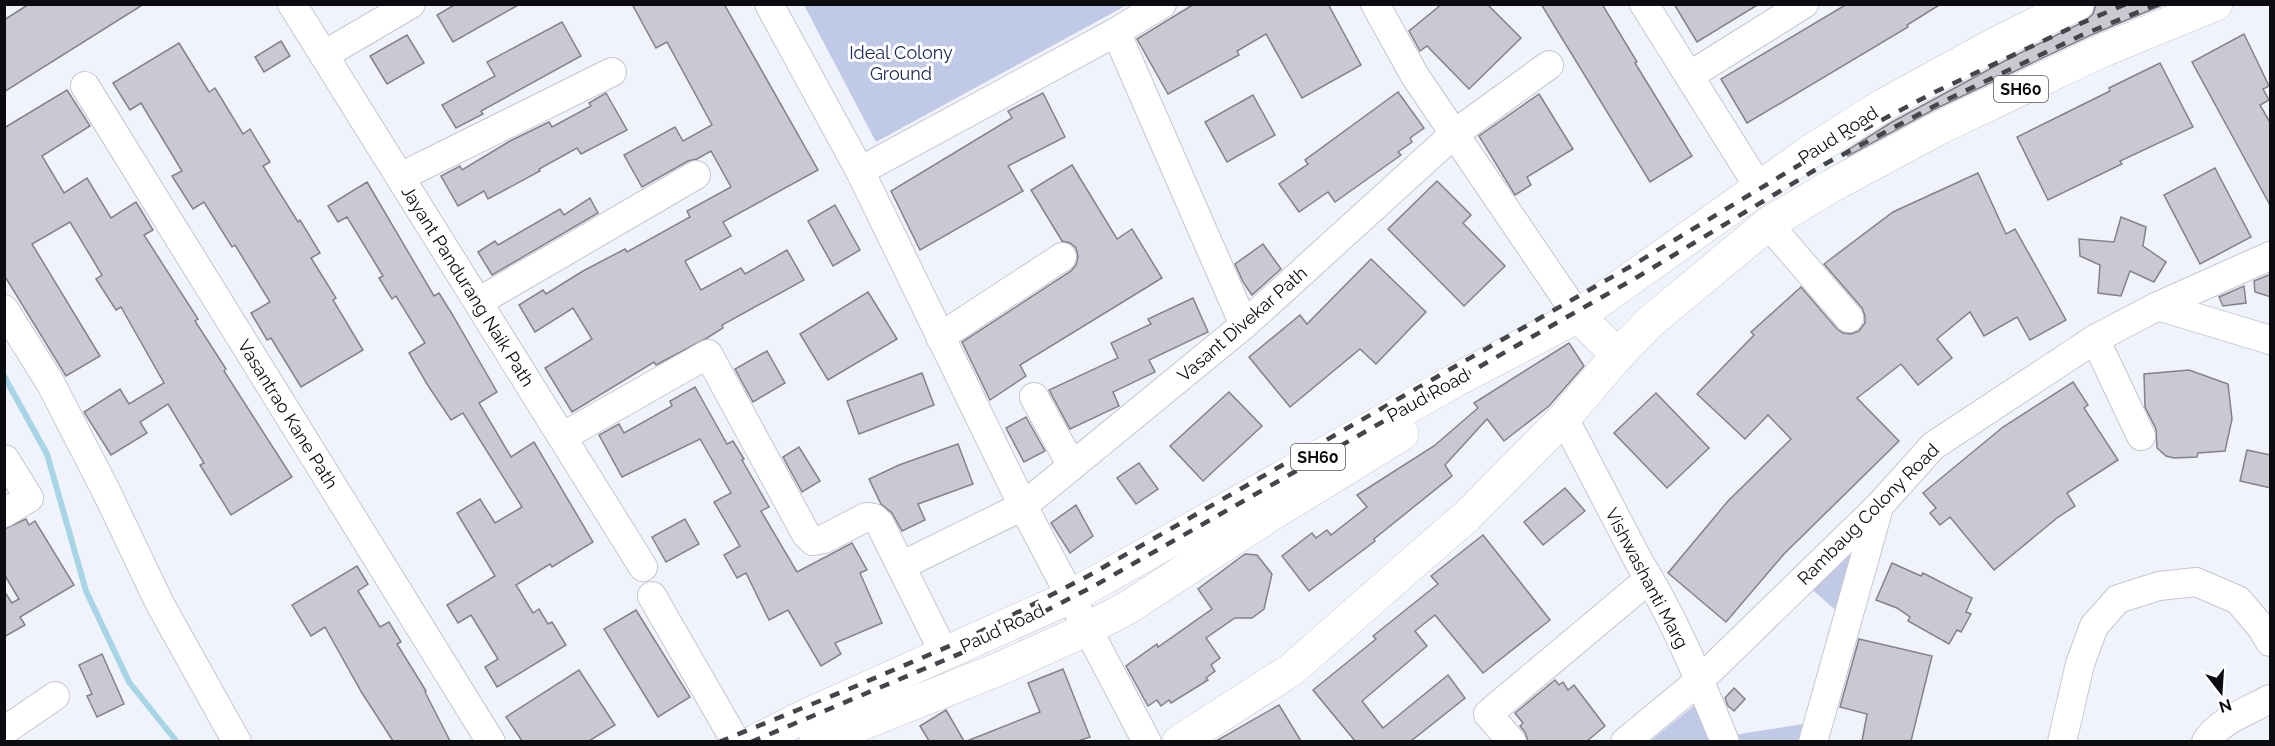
<svg xmlns="http://www.w3.org/2000/svg" width="2275" height="746" font-family="Raleway,sans-serif">
  <style>
    .green { fill: #c0cae7 }
    .lines { fill: none; stroke-linecap: round; stroke-linejoin: round }
    .stream { stroke: #a7d5e6; stroke-width: 6 }
    .building { fill: #cbc8d1; stroke: #838189; stroke-width: 1.5 }
    .minor-casing { stroke: #c4c7d0; stroke-width: 30 }
    .major-casing { stroke: #c4c7d0; stroke-width: 34 }
    .minor { stroke: #fff; stroke-width: 28 }
    .major { stroke: #fff; stroke-width: 33 }
    .rail { stroke: #44454a; stroke-width: 4.5; stroke-dasharray: 10 10; stroke-linecap: butt }
    .labels { text-anchor: middle; dominant-baseline: central; stroke-width: 6; stroke-linejoin: round; paint-order: stroke }
    .shield { fill: #fff; stroke: #545557; stroke-width: 1.5 }
    .shield-label { font-size: 16px; font-weight: bold; fill: #0b0c0f }
    .park-label { font-size: 18px; fill: #1b2552; stroke: #fff }
    .street-label { font-size: 18px; fill: #0b0c0f; stroke: #fff }
  </style>
  <rect width="100%" height="100%" fill="#f0f3fc"/>
  <!-- green -->
  <g class="green">
    <path d="M804,5H1127L876,142Z"/>
    <path d="M1863,533L1841,615L1808,586Z"/>
    <path d="M1695,705L1711,742H1649Z"/>
    <path d="M1810,723L1805,741H1735L1733,735Z"/>
  </g>
  <g class="lines">
    <!-- stream -->
    <path class="stream" d="M4,376L47,454L86,591L129,682L177,742"/>
  </g>
  <!-- building -->
  <g class="building">
    <path d="M29,4H144L4,92V20Z"/>
    <path d="M456,4H520L453,42L437,15Z"/>
    <path d="M632,4H724L818,170L723,222L731,236L685,261L701,290L741,268L745,274L787,250L804,280L722,325L723,328L707,338L656,365L654,362L572,412L545,368L592,339L573,308L535,332L519,305L543,290L546,294L583,271L625,249L627,252L690,217L687,211L731,187L711,151L697,159L688,161L642,187L624,155L675,127L683,141L712,125L667,42L656,48Z"/>
    <path d="M1194,4H1328L1361,65L1302,98L1266,34L1237,51L1239,55L1168,94L1137,39Z"/>
    <path d="M1442,4H1487L1521,38L1469,89L1427,46L1420,51L1409,31Z"/>
    <path d="M1541,4H1602L1637,62L1635,63L1692,156L1650,182Z"/>
    <path d="M1674,4H1759L1697,42Z"/>
    <path d="M1847,4H1941L1907,25L1908,27L1747,123L1721,79Z"/>
    <path d="M2096,4H2165L2091,35L1933,110L1848,156L1846,151L1892,122L2010,58L2085,21L2093,14Z"/>
    <path d="M562,22L581,56L481,111L483,114L456,128L442,105L495,76L487,62Z"/>
    <path d="M2244,34L2269,86L2263,89L2269,100L2260,105L2271,124V207L2192,62Z"/>
    <path d="M407,35L424,63L387,84L370,56Z"/>
    <path d="M281,41L290,56L264,72L255,57Z"/>
    <path d="M179,43L209,92L215,88L243,134L250,129L270,162L263,166L298,222L300,220L320,253L311,258L336,298L333,300L363,350L301,387L271,338L267,340L251,313L270,302L235,245L232,247L204,202L193,209L172,176L182,171L141,103L130,110L113,83Z"/>
    <path d="M2160,63L2193,127L2120,161L2122,164L2048,200L2017,137L2110,91L2109,88Z"/>
    <path d="M67,90L90,126L42,156L64,193L87,178L111,218L136,202L153,230L144,235L198,319L195,321L226,369L224,371L292,477L231,515L200,465L204,463L168,404L140,422L147,433L111,455L84,412L120,389L129,404L164,383L121,307L116,310L96,279L102,275L70,222L32,244L100,356L66,376L4,275V128Z"/>
    <path d="M1398,92L1424,128L1410,138L1412,142L1398,152L1401,155L1335,202L1328,192L1299,212L1279,184L1308,164L1305,160Z"/>
    <path d="M606,93L627,130L581,154L577,148L539,169L540,171L488,199L484,191L458,206L441,176L460,166L462,170L510,141L549,122L552,127L591,106L589,103Z"/>
    <path d="M1043,93L1065,137L1008,166L1023,191L920,250L891,191L1012,118L1008,111Z"/>
    <path d="M1539,94L1573,149L1527,177L1531,185L1515,195L1479,136Z"/>
    <path d="M1253,95L1275,135L1227,162L1205,122Z"/>
    <path d="M1072,165L1117,239L1132,229L1162,278L1020,365L1026,376L990,400L962,342L1071,271L1076,265L1078,257L1076,248L1070,243L1062,241L1031,190Z"/>
    <path d="M2215,168L2251,237L2200,264L2164,195Z"/>
    <path d="M1978,173L2006,234L2015,229L2066,320L2030,340L2017,317L1984,336L1970,312L1937,339L1952,358L1918,385L1901,364L1857,398L1899,441L1784,554L1726,622L1668,573L1728,501L1791,439L1768,415L1745,439L1697,394L1754,335L1751,332L1801,287L1837,329L1843,333L1851,334L1859,331L1865,323V316L1862,308L1824,264L1893,212Z"/>
    <path d="M1437,181L1471,215L1463,223L1505,266L1464,306L1388,229Z"/>
    <path d="M367,182L434,296L439,293L452,314L497,392L479,403L511,457L534,442L593,542L552,567L550,564L516,585L533,613L539,609L548,624L552,622L566,645L497,687L485,667L498,659L471,615L458,623L447,605L495,576L457,513L480,499L495,523L522,507L463,413L451,420L427,384L409,353L425,343L396,296L392,299L379,278L383,276L347,217L338,222L328,206Z"/>
    <path d="M590,198L598,213L492,275L478,252L495,241L498,245L560,209L564,215Z"/>
    <path d="M835,205L860,250L833,266L808,221Z"/>
    <path d="M2121,217L2146,227L2143,246L2166,262L2154,282L2130,271L2121,296L2098,293L2100,265L2080,256L2079,239L2114,242Z"/>
    <path d="M1263,244L1281,269L1252,295L1243,282L1235,264Z"/>
    <path d="M1371,259L1426,312L1376,364L1360,349L1290,407L1249,357L1300,315L1307,324Z"/>
    <path d="M2271,274V297L2255,292L2254,281Z"/>
    <path d="M2244,286L2246,303L2223,306L2219,297Z"/>
    <path d="M868,292L897,339L828,380L800,334Z"/>
    <path d="M1193,298L1208,332L1149,360L1155,372L1113,392L1119,406L1070,429L1049,390L1118,358L1111,343L1151,324L1148,319Z"/>
    <path d="M1569,343L1584,366L1549,406L1504,441L1487,419L1445,465L1452,476L1374,539L1375,541L1309,591L1282,556L1312,533L1316,538L1327,530L1331,535L1367,507L1357,495L1434,446L1478,408L1474,403Z"/>
    <path d="M767,351L785,383L753,402L735,369Z"/>
    <path d="M2189,370L2228,384L2232,419L2225,451L2198,453L2197,457L2174,458L2166,456L2157,448L2156,429L2145,407L2144,374Z"/>
    <path d="M922,373L934,405L859,434L847,401Z"/>
    <path d="M2073,382L2088,405L2084,408L2118,460L2067,493L2075,506L2057,518L1994,570L1950,517L1940,525L1930,513L1936,508L1923,493L2003,427Z"/>
    <path d="M695,387L727,444L733,441L744,459L742,460L769,507L761,511L797,572L852,543L867,570L860,573L882,623L835,643L841,654L821,666L788,610L769,620L746,573L737,578L724,555L740,546L714,502L731,493L700,439L622,477L599,435L619,424L624,433L672,406L670,401Z"/>
    <path d="M1229,392L1262,426L1203,481L1170,446Z"/>
    <path d="M1656,393L1709,448L1667,488L1614,433Z"/>
    <path d="M1026,417L1045,451L1024,462L1006,428Z"/>
    <path d="M958,444L973,484L918,504L925,520L902,531L892,513L881,504L869,479L899,465Z"/>
    <path d="M799,447L820,481L802,492L783,457Z"/>
    <path d="M2247,450L2271,455V488L2240,481Z"/>
    <path d="M1139,463L1158,489L1136,504L1117,478Z"/>
    <path d="M1565,488L1585,511L1543,545L1524,522Z"/>
    <path d="M1076,505L1093,536L1070,553L1051,523Z"/>
    <path d="M26,519L29,525L35,521L74,585L20,617L25,625L4,637V591L12,603L19,599L4,574V529Z"/>
    <path d="M685,519L699,544L666,562L652,537Z"/>
    <path d="M1483,535L1550,620L1483,673L1435,615L1415,631L1427,646L1362,701L1383,728L1448,675L1465,698L1411,741H1355L1313,690L1376,639L1373,636L1438,584L1431,576Z"/>
    <path d="M1245,554L1257,555L1272,574L1264,609L1252,618H1235L1206,638L1220,658L1211,665L1215,671L1206,678L1208,680L1171,703L1169,700L1161,706L1157,700L1148,706L1126,666L1157,644L1158,647L1212,609L1198,589Z"/>
    <path d="M1892,563L1921,576L1923,573L1972,598L1966,612L1971,614L1961,632L1957,630L1949,644L1908,621L1910,617L1897,608L1876,600Z"/>
    <path d="M357,566L368,584L358,591L380,627L389,622L401,642L397,644L426,691L425,692L450,741H393L362,693L325,627L311,636L292,605Z"/>
    <path d="M636,610L690,697L658,717L604,629Z"/>
    <path d="M1859,639L1932,656L1911,741H1862L1867,714L1840,707Z"/>
    <path d="M102,654L124,704L97,717L87,696L92,694L79,665Z"/>
    <path d="M1063,669L1090,737L1078,741H967L1040,712L1028,683Z"/>
    <path d="M579,670L615,725L589,741H522L506,717Z"/>
    <path d="M1555,680L1559,685L1563,682L1568,690L1574,685L1605,726L1587,741H1528L1525,732L1520,726L1523,723L1515,713Z"/>
    <path d="M1734,688L1745,699L1734,711L1728,706L1725,698Z"/>
    <path d="M1279,705L1301,741H1216Z"/>
    <path d="M946,710L964,741H929L920,726Z"/>
  </g>
  <g class="lines">
    <defs>
      <g id="minor">
        <path d="M292,4L643,567"/>
        <path d="M769,4L860,171L1023,506L1147,742"/>
        <path d="M1375,4L1415,76L1578,316"/>
        <path d="M1644,4L1760,189"/>
        <path d="M1116,32L1244,325"/>
        <path d="M324,55L411,4"/>
        <path d="M1689,76L1804,4"/>
        <path d="M85,86L491,742"/>
        <path d="M860,171L1116,32L1162,4"/>
        <path d="M400,177L612,72"/>
        <path d="M1768,224L1849,318"/>
        <path d="M478,302L696,175"/>
        <path d="M2158,306L2270,256"/>
        <path d="M4,309L51,384L107,493L160,604L237,742"/>
        <path d="M940,337L1062,257"/>
        <path d="M2095,339L2141,436"/>
        <path d="M1034,397L1072,466"/>
        <path d="M1564,418L1639,562C1674,617 1700,681 1725,742"/>
        <path d="M562,437L708,354L806,534L813,541L824,539L866,517L874,518L880,524L945,655"/>
        <path d="M4,513L29,498L5,459"/>
        <path d="M901,566L1023,506L1244,325L1454,134L1549,65"/>
        <path d="M652,596L736,742"/>
        <path d="M4,731L55,696"/>
        <path d="M1512,742L1488,714L1649,579"/>
        <path d="M1625,742L1700,680L1879,506L1933,446L2095,339L2158,306L2270,340"/>
        <path d="M1813,742L1879,507"/>
        <path d="M2062,742L2080,664L2094,626L2118,599L2159,586L2196,582L2238,600L2261,627L2270,642"/>
        <path d="M2206,742C2218,721 2250,710 2270,699"/>
      </g>
      <g id="major">
        <path d="M1578,316L1618,355"/>
        <path d="M754,742L803,717L1070,597L1454,381L1578,316L1811,151L1882,106L2001,41L2077,4"/>
        <path d="M816,742L999,669L1087,629L1127,608L1270,515L1402,434"/>
        <path d="M1179,742L1291,670L1422,555L1467,516L1564,418L1618,355L1650,322L1768,224L1833,185L1941,127L2099,52L2216,4"/>
      </g>
    </defs>
    <!-- minor casing -->
    <use href="#minor" class="minor-casing"/>
    <!-- major casing -->
    <use href="#major" class="major-casing"/>
    <!-- minor -->
    <use href="#minor" class="minor"/>
    <!-- major -->
    <use href="#major" class="major"/>
    <!-- rail -->
    <g class="rail">
      <path d="M719,742L849,689L966,639L1088,576L1633,265L1819,153L1935,92L2077,25L2126,4"/>
      <path d="M751,742L971,649L1094,586L1639,276L1825,164L1940,103L2082,35L2158,4"/>
    </g>
  </g>
  <g class="labels">
    <!-- shield labels -->
    <g class="shield">
      <rect x="1994" y="76" width="54" height="26" rx="4.5"/>
      <rect x="1291" y="444" width="54" height="26" rx="4.5"/>
    </g>
    <g class="shield-label">
      <text x="2021" y="89">SH60</text>
      <text x="1318" y="457">SH60</text>
    </g>
    <!-- park labels -->
    <g class="park-label">
      <text x="901" y="52">Ideal Colony<tspan x="901" dy="21">Ground</tspan></text>
    </g>
    <!-- street labels -->
    <g class="street-label">
      <text transform="translate(1838 135) rotate(-33)">Paud Road</text>
      <text transform="translate(468 286) rotate(58)">Jayant Pandurang Naik Path</text>
      <text transform="translate(1242 324) rotate(-41)">Vasant Divekar Path</text>
      <text transform="translate(1428 395) rotate(-29)">Paud Road</text>
      <text transform="translate(288 414) rotate(58)">Vasantrao Kane Path</text>
      <text transform="translate(1868 514) rotate(-45)">Rambaug Colony Road</text>
      <text transform="translate(1647 578) rotate(62)">Vishwashanti Marg</text>
      <text transform="translate(1002 628) rotate(-25)">Paud Road</text>
    </g>
  </g>
  <!-- border -->
  <rect width="2275" height="746" fill="none" stroke="#0b0c0f" stroke-width="12"/>
  <!-- north arrow -->
  <g transform="translate(2221 692) rotate(163)" stroke="#ffffff" stroke-width="4.5" paint-order="stroke">
  <path d="M0-4.5L10 22L0 15L-10 22Z" fill="#0b0c0f"/>
  <text y="-9" font-size="16" font-weight="bold" text-anchor="middle" fill="#0b0c0f">N</text>
  </g>
</svg>
